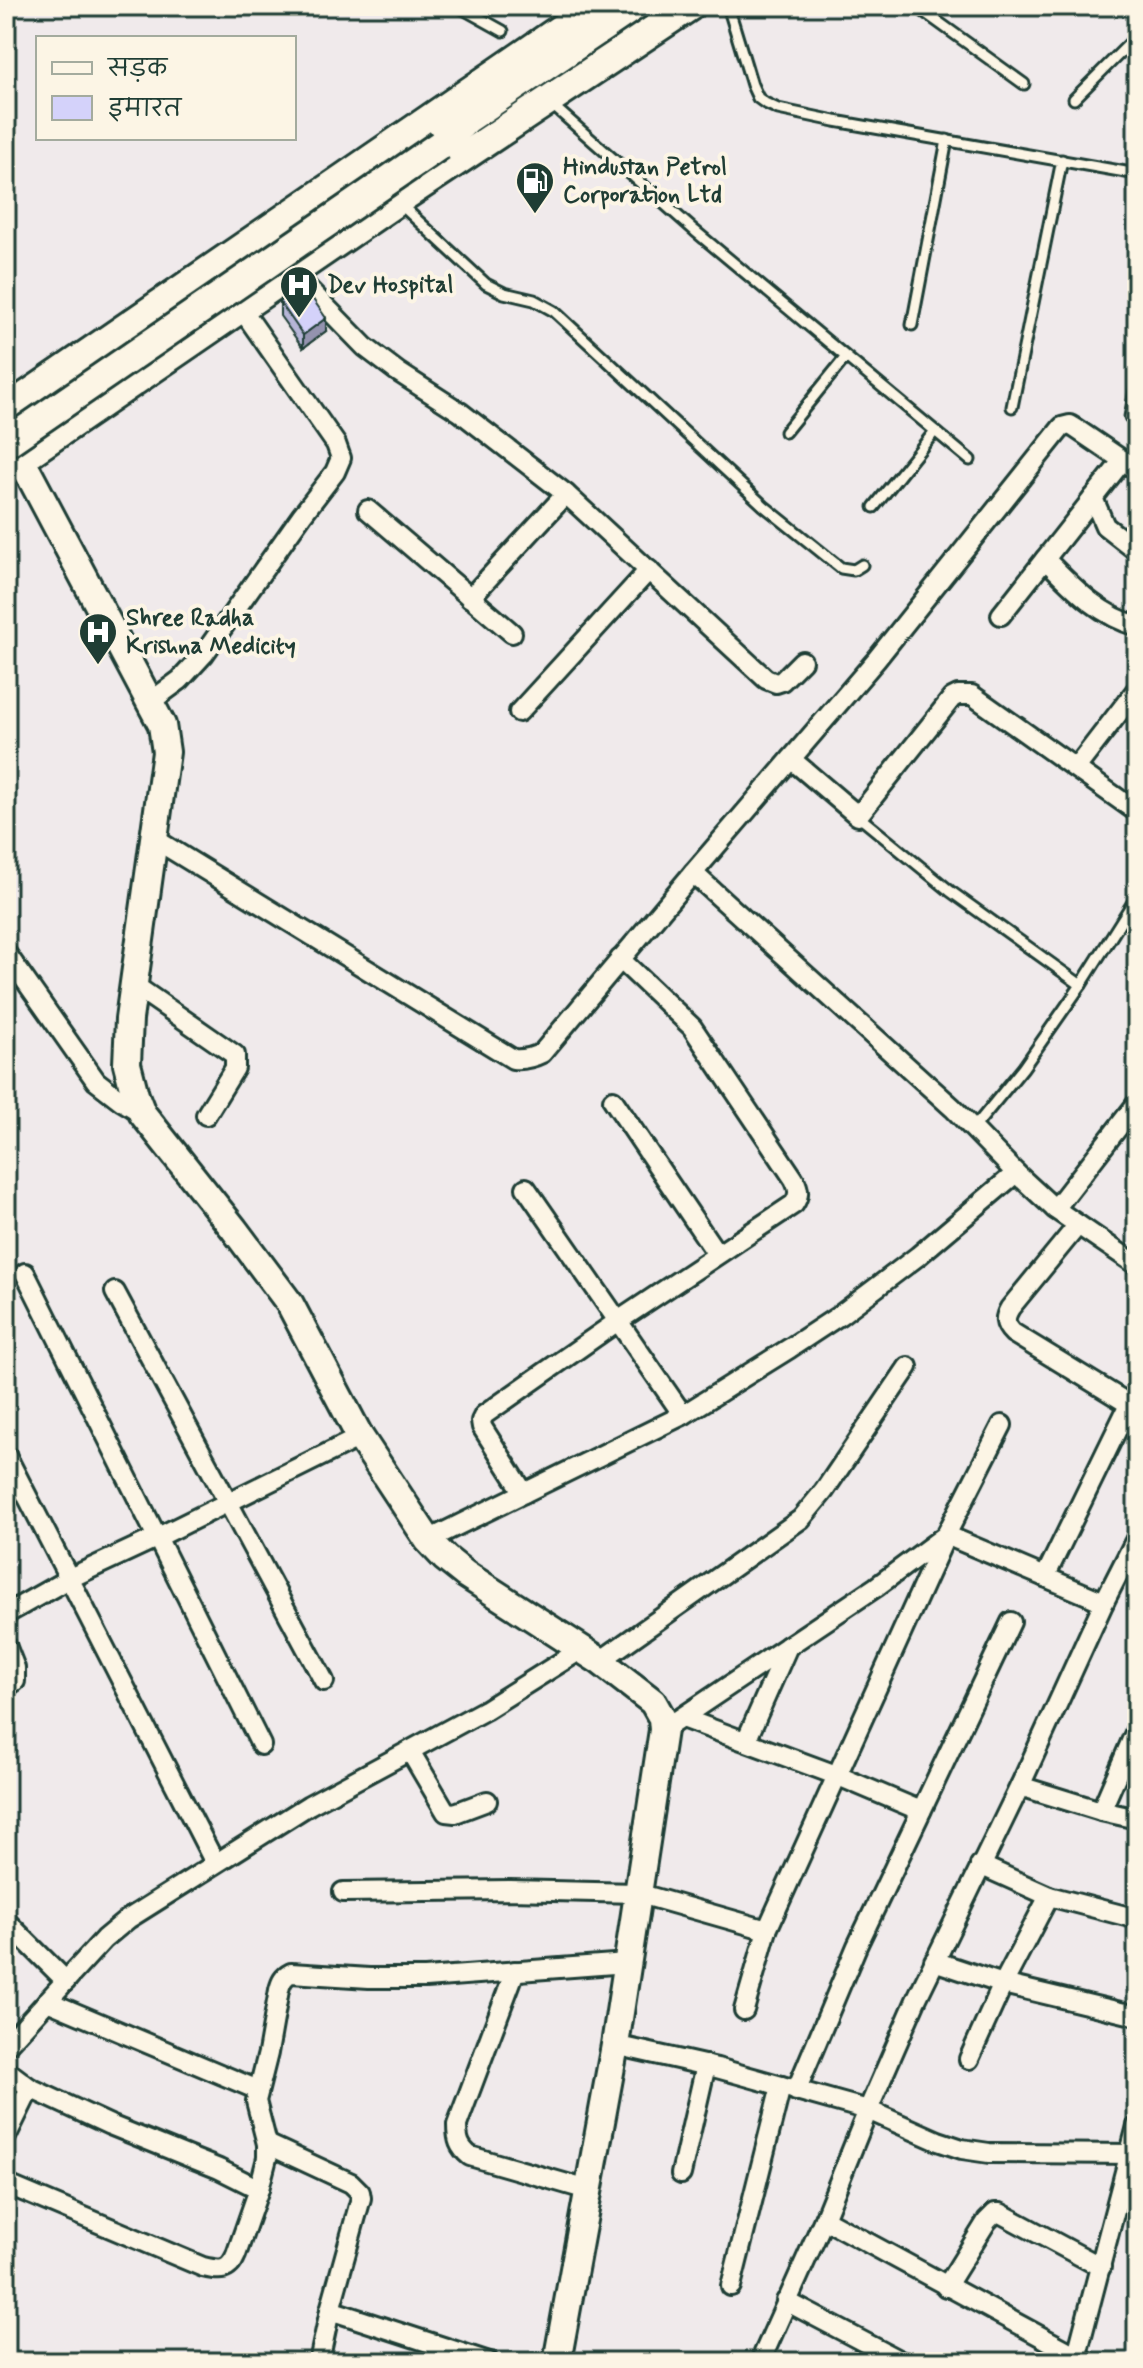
<svg xmlns="http://www.w3.org/2000/svg" width="1143" height="2368" font-family="Mynerve,'Playpen Sans Deva',sans-serif">
  <style>
    .lines { fill: none; stroke-linecap: round; stroke-linejoin: round }
    .lane-casing { stroke: #1f3d34; stroke-width: 15 }
    .street-casing { stroke: #1f3d34; stroke-width: 24 }
    .secondary-casing { stroke: #1f3d34; stroke-width: 32 }
    .primary-casing { stroke: #1f3d34; stroke-width: 34 }
    .lane { stroke: #fcf5e5; stroke-width: 9 }
    .street { stroke: #fcf5e5; stroke-width: 18 }
    .secondary { stroke: #fcf5e5; stroke-width: 26 }
    .primary { stroke: #fcf5e5; stroke-width: 28 }
    .primary-bridge-casing { stroke: #1f3d34; stroke-width: 34; stroke-linecap: butt }
    .primary-bridge { stroke: #fcf5e5; stroke-width: 28 }
    .wall { fill: #b6b5d7; stroke: #1f3d34; stroke-width: 2 }
    .shaded-wall { fill: #9493af; stroke: #1f3d34; stroke-width: 2 }
    .building { fill: #d4d2fa; stroke: #1f3d34; stroke-width: 2 }
    .labels { text-anchor: middle; dominant-baseline: central; stroke-width: 8; stroke-linejoin: round; paint-order: stroke }
    .poi-label { font-size: 24px; font-weight: bold; fill: #1f3d34; stroke: #fcf5e5; text-anchor: start }
  </style>
  <rect width="100%" height="100%" fill="#f0eaeb"/>
  <filter id="ink" filterUnits="userSpaceOnUse"><feTurbulence type="fractalNoise" baseFrequency=".0125" numOctaves="2"/><feDisplacementMap in="SourceGraphic" scale="16" xChannelSelector="R" yChannelSelector="G"/><feConvolveMatrix kernelMatrix="1 2 1 2 8 2 1 2 1" color-interpolation-filters="sRGB"/></filter>
  <g filter="url(#ink)">
    <g class="lines">
      <defs>
        <g id="lane">
          <path d="M458,6L503,31"/>
          <path d="M728,6L752,85L758,98L765,103L778,109L835,121L1137,174"/>
          <path d="M916,6L1024,84"/>
          <path d="M1074,99L1137,36"/>
          <path d="M551,104L695,231L970,460"/>
          <path d="M399,203L486,284L504,293L534,300L554,311L764,506L841,568L854,570L862,565"/>
          <path d="M912,325L947,140"/>
          <path d="M1012,407L1062,160"/>
          <path d="M1130,417L1137,380"/>
          <path d="M785,432L845,358"/>
          <path d="M874,507L935,431"/>
          <path d="M858,816L950,891L1081,985"/>
          <path d="M974,1128L1023,1068L1081,985L1137,896"/>
        </g>
        <g id="street">
          <path d="M292,272L365,347L398,372L460,412L566,494L766,679L776,683L782,681L802,661"/>
          <path d="M1093,498L1105,526L1137,551"/>
          <path d="M368,510L512,633"/>
          <path d="M1045,559C1073,587 1098,615 1137,626"/>
          <path d="M470,598L566,494"/>
          <path d="M1001,615L1123,460"/>
          <path d="M150,702L180,680L204,654L302,515L335,472L341,458L336,444L241,308"/>
          <path d="M519,712L649,570"/>
          <path d="M791,759L858,816L952,698L958,695H972L1137,812"/>
          <path d="M1076,768L1137,689"/>
          <path d="M153,838L513,1059C524,1060 532,1058 542,1053L693,873L876,660L1062,427L1070,425L1075,428L1137,470"/>
          <path d="M693,873L953,1108L1016,1173L1055,1209L1137,1265"/>
          <path d="M6,953L96,1081L122,1101L142,1113"/>
          <path d="M134,985L235,1055V1068L206,1115"/>
          <path d="M613,1100L717,1254"/>
          <path d="M526,1188L683,1415"/>
          <path d="M1055,1209L1137,1103"/>
          <path d="M1078,1225L1010,1308C1004,1318 1004,1324 1013,1333L1137,1409"/>
          <path d="M25,1273L261,1745"/>
          <path d="M115,1292L324,1681"/>
          <path d="M6,1455L215,1863"/>
          <path d="M524,1493L482,1427L481,1421L484,1415L618,1321L794,1204C800,1195 799,1189 794,1179L692,1027L620,959"/>
          <path d="M428,1540L683,1415L790,1348L840,1315L918,1256L1016,1173"/>
          <path d="M1045,1577L1129,1405"/>
          <path d="M6,1614L70,1578L158,1537L360,1437"/>
          <path d="M6,1645L15,1668V1681L6,1687"/>
          <path d="M600,1661L801,1519L824,1491L908,1367"/>
          <path d="M682,1718L836,1775L921,1811"/>
          <path d="M663,1730L876,1587L946,1535L1104,1602"/>
          <path d="M746,1741L788,1646"/>
          <path d="M410,1751L446,1812L455,1813L487,1801"/>
          <path d="M1020,1786L1101,1811L1137,1819"/>
          <path d="M1101,1811L1137,1728"/>
          <path d="M980,1865L1049,1896L1137,1919"/>
          <path d="M343,1892L510,1890L637,1893L767,1930"/>
          <path d="M6,1921L66,1981"/>
          <path d="M934,1961L1003,1984L1137,2016"/>
          <path d="M515,1971L457,2125C457,2140 459,2147 470,2156L588,2190"/>
          <path d="M47,2001L258,2090"/>
          <path d="M744,2010L767,1930L946,1535L1002,1425"/>
          <path d="M615,2045L717,2068L868,2110L938,2141L962,2149L989,2153L1137,2154"/>
          <path d="M6,2046L104,1939L128,1919L309,1805L485,1710L582,1649"/>
          <path d="M969,2059L1003,1984L1049,1896"/>
          <path d="M6,2070L30,2088L110,2125L219,2169L259,2189"/>
          <path d="M796,2091L857,1946L1011,1622"/>
          <path d="M6,2137L30,2088"/>
          <path d="M267,2144L351,2183L360,2192L361,2198L330,2310L319,2362"/>
          <path d="M681,2174L706,2065"/>
          <path d="M6,2184L203,2267C220,2271 229,2272 236,2255L259,2189L267,2158V2144L256,2101L268,2053L279,1990C281,1982 283,1977 291,1973L369,1978H425L627,1963"/>
          <path d="M824,2219L1088,2362"/>
          <path d="M731,2286L781,2086"/>
          <path d="M946,2287L987,2221L995,2213H1000L1101,2267"/>
          <path d="M786,2301L902,2362"/>
          <path d="M330,2310L489,2362"/>
          <path d="M760,2362L824,2219L868,2110L916,2000L1020,1786L1104,1602L1137,1537"/>
          <path d="M1075,2362L1137,2126"/>
        </g>
        <path id="secondary" d="M9,442L21,459L162,725L166,752L129,1019L127,1064L135,1095L142,1113L234,1229L290,1304L360,1437L428,1540L445,1558L465,1574L600,1661L653,1702L662,1718L663,1730L615,2045L557,2362"/>
        <g id="primary">
          <path d="M440,145L467,119L634,6"/>
          <path d="M6,410L594,6"/>
          <path d="M6,469L397,201L690,6"/>
        </g>
      </defs>
      <!-- lane casing -->
      <use href="#lane" class="lane-casing"/>
      <!-- street casing -->
      <use href="#street" class="street-casing"/>
      <!-- secondary casing -->
      <use href="#secondary" class="secondary-casing"/>
      <!-- primary casing -->
      <use href="#primary" class="primary-casing"/>
      <!-- lane -->
      <use href="#lane" class="lane"/>
      <!-- street -->
      <use href="#street" class="street"/>
      <!-- secondary -->
      <use href="#secondary" class="secondary"/>
      <!-- primary -->
      <use href="#primary" class="primary"/>
      <defs>
        <path id="primary-bridge" d="M6,443L440,145"/>
      </defs>
      <!-- primary-bridge casing -->
      <use href="#primary-bridge" class="primary-bridge-casing"/>
      <!-- primary-bridge -->
      <use href="#primary-bridge" class="primary-bridge"/>
    </g>
    <!-- wall -->
    <path class="wall" d="M280,302L326,331L303,348L280,316Z"/>
    <!-- shaded-wall -->
    <g class="shaded-wall">
      <path d="M10,316V343L6,346V319Z"/>
      <path d="M326,318V331L303,348V335Z"/>
    </g>
    <!-- building -->
    <path class="building" d="M303,285L326,318L303,335L280,302Z"/>
  </g>
  <!-- icons -->
  <defs>
    <symbol id="fuel-pin" viewBox="-11 -11 22 30"><path d="M0 17L-7.5 6A9.5 9.5 0 1 1 7.5 6Z" fill="#1f3d34" stroke="#fcf5e5"/><path d="M-5.5-6h7V0h2V4h1.3V-2.5L3-4.5l.8-.8L6-3V5H2.5V1h-1V6h-7ZM-4.2-4.7v3.2H.2V-4.7Z" fill="#fff"/></symbol>
    <symbol id="hospital-pin" viewBox="-11 -11 22 30"><path d="M0 17L-7.5 6A9.5 9.5 0 1 1 7.5 6Z" fill="#1f3d34" stroke="#fcf5e5"/><path d="M-5-5h3v3.5h4V-5h3V5h-3V1.5h-4V5h-3Z" fill="#fff"/></symbol>
  </defs>
  <g fill-rule="evenodd">
    <use href="#fuel-pin" x="513" y="159" width="44" height="60"/>
    <use href="#hospital-pin" x="277" y="263" width="44" height="60"/>
    <use href="#hospital-pin" x="76" y="610" width="44" height="60"/>
  </g>
  <g class="labels">
    <!-- poi labels -->
    <g class="poi-label">
      <text x="563" y="167">Hindustan Petrol<tspan x="563" dy="28">Corporation Ltd</tspan></text>
      <text x="327" y="285">Dev Hospital</text>
      <text x="126" y="618">Shree Radha<tspan x="126" dy="28">Krishna Medicity</tspan></text>
    </g>
  </g>
  <!-- margin -->
  <rect width="1143" height="2368" fill="none" stroke="#fcf5e5" stroke-width="32"/>
  <rect x="16" y="16" width="1111" height="2336" fill="none" stroke="#1f3d34" stroke-width="3" filter="url(#ink)"/>
  <!-- legend -->
  <rect x="36" y="36" width="260" height="104" fill="#fcf5e5" stroke="#a4ab9e" stroke-width="2"/>
  <rect x="52" y="62" width="40" height="12" fill="#fcf5e5" stroke="#a4ab9e" stroke-width="2"/>
  <text x="108" y="76" font-size="24" fill="#1f3d34">सड़क</text>
  <rect x="52" y="96" width="40" height="24" fill="#d4d2fa" stroke="#a4ab9e" stroke-width="2"/>
  <text x="108" y="116" font-size="24" fill="#1f3d34">इमारत</text>
</svg>
